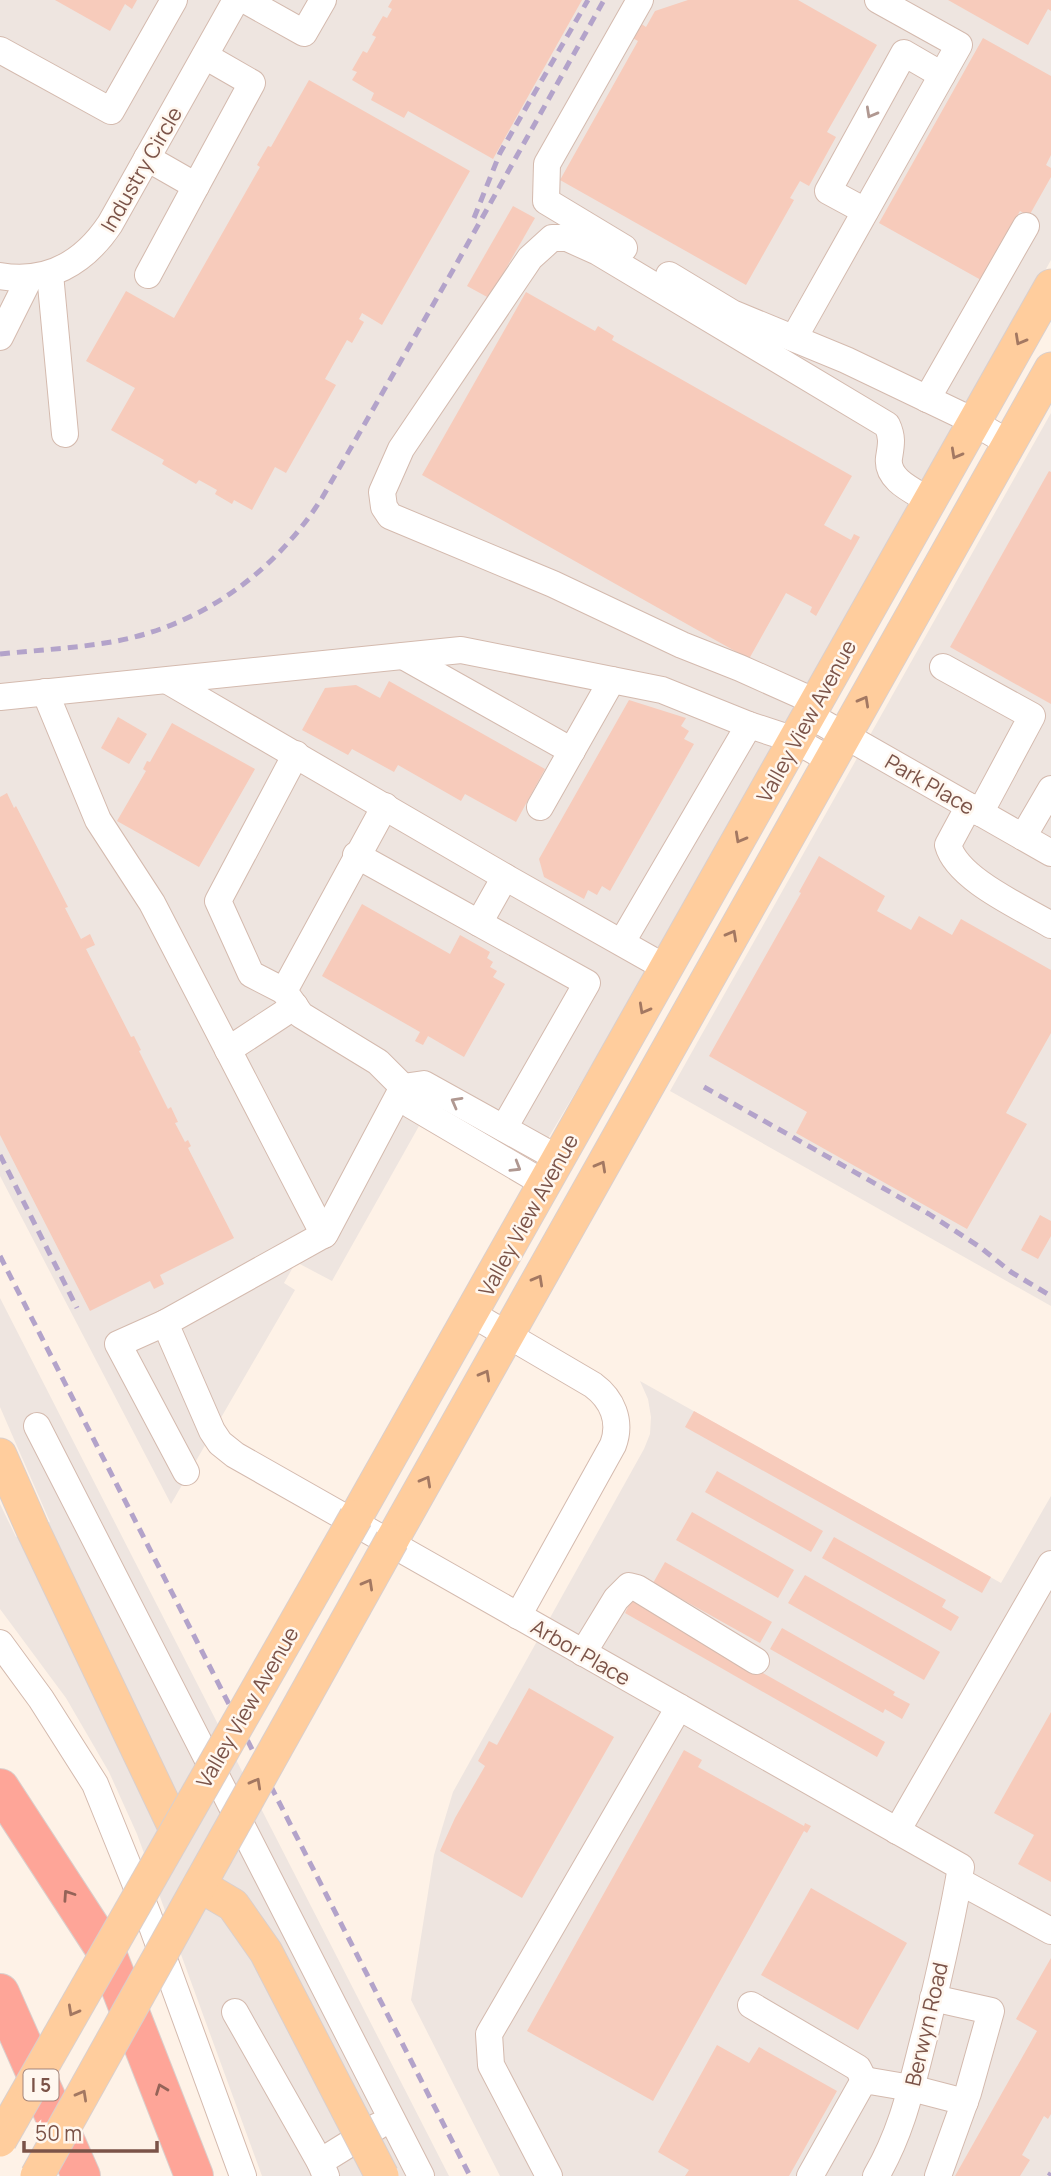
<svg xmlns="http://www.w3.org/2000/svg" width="1051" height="2176" font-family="Manrope,sans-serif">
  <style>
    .industrial { fill: #eee5e0 }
    .building { fill: #f7cbbb }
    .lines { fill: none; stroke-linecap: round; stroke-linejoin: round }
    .minor-casing { stroke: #d4baae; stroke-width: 28 }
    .major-casing { stroke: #dacfcc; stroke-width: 35 }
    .highway-casing { stroke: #dacfcc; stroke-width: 40 }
    .minor { stroke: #fff; stroke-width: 26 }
    .major { stroke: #ffcd9d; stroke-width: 33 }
    .highway { stroke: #fea598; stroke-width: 38 }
    .rail { stroke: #b3a3ca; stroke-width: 5; stroke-dasharray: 10 7; stroke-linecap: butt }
    .major-bridge-casing { stroke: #dacfcc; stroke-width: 35; stroke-linecap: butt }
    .major-bridge { stroke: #ffcd9d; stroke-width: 33 }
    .oneway { stroke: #b09891 }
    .oneway2 { stroke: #a37862 }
    .oneway3 { stroke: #956358 }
    .labels { text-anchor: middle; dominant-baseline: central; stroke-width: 5; stroke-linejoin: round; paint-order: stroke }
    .shield { fill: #fff7ef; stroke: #a3847a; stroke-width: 2 }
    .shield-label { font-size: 19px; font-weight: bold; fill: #7b5348 }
    .street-label { font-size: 21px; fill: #7b5348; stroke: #fff7ef }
  </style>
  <rect width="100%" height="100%" fill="#fef2e7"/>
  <!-- industrial -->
  <g class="industrial">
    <path d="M0,0H1051V260L751,796L521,1184L419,1126L332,1281L296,1262L284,1283L295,1290L171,1504L0,1176Z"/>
    <path d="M1051,413V1306L670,1091Z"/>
    <path d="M0,1298L449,2176H262L137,1834L109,1772L66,1698L0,1609V1504L16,1537L50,1522L0,1407Z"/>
    <path d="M640,1381L1001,1583L1051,1496V2176H500L411,2000L434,1855L453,1792L644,1449L650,1434L651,1417L648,1399Z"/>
  </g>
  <!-- building -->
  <g class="building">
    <path d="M55,0H137L132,9L125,4L110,31Z"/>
    <path d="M392,0H582L493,159L408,111L404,118L371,100L374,93L352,80L357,72L352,70L363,51L367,53L376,37L372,35L383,16L387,18L392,9L388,7Z"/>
    <path d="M688,0H798L877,45L827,132L836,137L809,186L800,181L790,198L794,200L746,285L560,180L638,41L629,36L637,21L646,27L655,11Z"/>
    <path d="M948,0H1051V11L1048,9L1028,45Z"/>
    <path d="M983,38L1051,76V155L1046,165L1051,168V177L1029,216L1020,211L981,280L879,223Z"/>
    <path d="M309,80L470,171L382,325L362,313L359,319L364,322L352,343L347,340L325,379L336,385L286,473L275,467L252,510L234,500L232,504L215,494L217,490L199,480L196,484L162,464L164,460L111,430L135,388L86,361L126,291L174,318L260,167L257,165L268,146L271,147Z"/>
    <path d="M513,206L535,218L489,298L467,286Z"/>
    <path d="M526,292L595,331L598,326L614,336L612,340L852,476L824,525L851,540L854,534L860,537L816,616L810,612L812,607L786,593L749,659L422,475Z"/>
    <path d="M1049,471L1051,472V704L950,647Z"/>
    <path d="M389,681L545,769L516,822L465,794L461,801L398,765L394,772L352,749L348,755L302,730L325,688L356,685L380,698Z"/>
    <path d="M629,700L686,718L681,726L689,731L684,739L694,744L610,891L602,886L597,895L588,890L584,899L544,877L539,859Z"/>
    <path d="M118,717L147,734L129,764L101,748Z"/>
    <path d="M172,723L255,769L199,867L117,821L146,771L143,769L147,761L150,762Z"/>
    <path d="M7,793L14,808L16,806L68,907L65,908L81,939L90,934L95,945L86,949L131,1037L134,1036L141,1050L139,1051L168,1109L171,1107L178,1122L175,1123L185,1142L188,1140L191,1146L188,1148L234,1238L160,1275L164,1284L154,1289L150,1281L90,1311L0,1135V797Z"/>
    <path d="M819,856L885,896L877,911L911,930L919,916L952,935L961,919L1051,970V1033L1006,1113L1027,1124L967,1229L796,1133L807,1112L709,1056L801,893L799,892Z"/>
    <path d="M362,904L450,954L460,935L490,952L487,958L493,962L490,967L497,971L493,977L505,984L464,1057L428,1036L423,1045L415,1041L420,1032L322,976Z"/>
    <path d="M1040,1215L1051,1221V1236L1038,1259L1021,1250Z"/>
    <path d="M694,1411L991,1577L982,1593L685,1427Z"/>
    <path d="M717,1471L823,1531L811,1552L705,1492Z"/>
    <path d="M692,1512L794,1570L778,1598L676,1540Z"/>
    <path d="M834,1537L946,1600L942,1607L959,1617L951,1631L822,1558Z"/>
    <path d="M665,1562L772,1622L760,1643L653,1583Z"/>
    <path d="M805,1575L940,1652L924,1680L788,1603Z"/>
    <path d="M632,1599L885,1742L877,1757L625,1613Z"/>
    <path d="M782,1628L895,1692L893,1695L910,1704L902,1719L885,1709L883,1713L770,1649Z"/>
    <path d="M529,1688L614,1737L522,1898L440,1851L455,1818L485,1766L478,1761L489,1741L497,1745Z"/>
    <path d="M1051,1712V1882L1018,1864L1034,1835L994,1813Z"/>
    <path d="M684,1750L702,1760L698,1767L804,1826L805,1823L811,1826L807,1833L804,1831L653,2101L527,2031Z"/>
    <path d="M811,1888L907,1943L858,2030L761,1975Z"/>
    <path d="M1051,1958V2114L1048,2119L1044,2116L1022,2155L1030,2160L1020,2176H955L1037,2031L1016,2019Z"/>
    <path d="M717,2045L749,2063L759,2047L837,2091L789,2176H685L689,2170L658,2152Z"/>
  </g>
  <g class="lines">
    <defs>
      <g id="minor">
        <path d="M245,0L304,33L323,0"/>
        <path d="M0,50L111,111L174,0"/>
        <path d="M147,158L196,186L148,275"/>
        <path d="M196,186L252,83L205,56"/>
        <path d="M865,211L828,191L904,53L942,75"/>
        <path d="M624,248L546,201L547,164L640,0"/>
        <path d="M50,274L65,434"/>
        <path d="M669,275L732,313L846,360L961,415L1009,443"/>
        <path d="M0,276C47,284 84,263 110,224L236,0"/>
        <path d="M0,337L29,279"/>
        <path d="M794,338L959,45L878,0"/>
        <path d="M927,399L1026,226"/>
        <path d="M403,656L572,751"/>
        <path d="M943,667L1032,716L980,813"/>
        <path d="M168,681L505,877L666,968"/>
        <path d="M45,692L98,820L152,903L324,1235"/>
        <path d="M0,697L461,650L662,690L749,725L795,740L830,760"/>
        <path d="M816,702L740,668L682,645L553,584L390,516L384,507L382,492L401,449L530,258L552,238H567L598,252L887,425C893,438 891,445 889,458C886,480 914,491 930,501"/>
        <path d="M809,715L1051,853"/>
        <path d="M385,806L284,991L301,1015L378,1062L403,1087L411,1105L545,1184"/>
        <path d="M969,806L948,845C957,879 1021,907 1051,925"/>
        <path d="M540,807L612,680"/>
        <path d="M1023,837L1051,789"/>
        <path d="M356,855L587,983L504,1128"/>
        <path d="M479,923L505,877"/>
        <path d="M622,942L749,725"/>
        <path d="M284,991L251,974L218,901L296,754"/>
        <path d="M228,1050L295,1006"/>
        <path d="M403,1087L325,1234L165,1323L212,1431L220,1443L235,1455L961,1867C952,1921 939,1976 926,2030C912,2083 904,2128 876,2176"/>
        <path d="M403,1087L424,1084L559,1159"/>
        <path d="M472,1314L593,1385C612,1399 622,1421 613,1445L518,1616"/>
        <path d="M165,1323L118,1344L186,1472"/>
        <path d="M37,1426L421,2176"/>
        <path d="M0,1643L41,1699L95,1784L148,1915L243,2176"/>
        <path d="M583,1653L616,1599L629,1586L637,1588L756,1661"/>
        <path d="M897,1831L1051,1564"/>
        <path d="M959,1881L1051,1931"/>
        <path d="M933,1998L991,2011L968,2093L938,2176"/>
        <path d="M751,2005L858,2068L864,2080"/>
        <path d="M235,2012L320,2162"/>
        <path d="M326,2176L320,2162L378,2126"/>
        <path d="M549,2176L491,2065L489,2034L679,1707"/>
        <path d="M810,2176L864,2080L911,2088L965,2102"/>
      </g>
      <g id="major">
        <path d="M0,1455L33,1530L176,1830"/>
        <path d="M356,1517L1051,286"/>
        <path d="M392,1540L1051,369"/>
      </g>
      <g id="highway">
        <path d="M0,1788L106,1951L194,2176"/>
        <path d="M0,1993L81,2176"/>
      </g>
    </defs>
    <!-- minor casing -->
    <use href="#minor" class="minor-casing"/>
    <!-- major casing -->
    <use href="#major" class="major-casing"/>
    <!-- highway casing -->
    <use href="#highway" class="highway-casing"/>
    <!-- minor -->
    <use href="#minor" class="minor"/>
    <!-- major -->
    <use href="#major" class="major"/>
    <!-- highway -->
    <use href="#highway" class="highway"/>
    <!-- rail -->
    <g class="rail">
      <path d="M474,218L500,153L588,0"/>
      <path d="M0,654C39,650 79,648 117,641C203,624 275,572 322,498L453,270L604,0"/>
      <path d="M704,1087L929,1214L980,1247L1011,1272L1051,1296"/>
      <path d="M0,1155L77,1308"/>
      <path d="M0,1256L470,2176"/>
      <path d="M1049,2176L1051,2173"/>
    </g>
    <defs>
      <g id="major-bridge">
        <path d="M199,1885L233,1905L266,1952L382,2176"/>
        <path d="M0,2140L356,1517"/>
        <path d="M37,2176L392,1540"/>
      </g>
    </defs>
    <!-- major-bridge casing -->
    <use href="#major-bridge" class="major-bridge-casing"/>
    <!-- major-bridge -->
    <use href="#major-bridge" class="major-bridge"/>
  </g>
  <!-- one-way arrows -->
  <defs><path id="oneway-chevron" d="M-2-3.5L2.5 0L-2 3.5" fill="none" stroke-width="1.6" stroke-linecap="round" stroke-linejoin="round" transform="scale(1.75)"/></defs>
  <g class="oneway">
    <use href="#oneway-chevron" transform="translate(871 113) rotate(119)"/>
    <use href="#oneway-chevron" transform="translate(456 1102) rotate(-151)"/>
    <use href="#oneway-chevron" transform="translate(516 1167) rotate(31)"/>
  </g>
  <g class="oneway2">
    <use href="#oneway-chevron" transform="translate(1020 340) rotate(119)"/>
    <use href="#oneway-chevron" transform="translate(956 454) rotate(119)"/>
    <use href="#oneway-chevron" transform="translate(864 701) rotate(-61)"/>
    <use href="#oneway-chevron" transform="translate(740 838) rotate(119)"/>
    <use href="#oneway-chevron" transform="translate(732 935) rotate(-61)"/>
    <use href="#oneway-chevron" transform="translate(644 1009) rotate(119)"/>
    <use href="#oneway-chevron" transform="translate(601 1166) rotate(-61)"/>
    <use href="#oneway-chevron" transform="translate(538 1280) rotate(-61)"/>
    <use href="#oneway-chevron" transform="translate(485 1375) rotate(-61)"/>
    <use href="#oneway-chevron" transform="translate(426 1481) rotate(-61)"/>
    <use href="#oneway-chevron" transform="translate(368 1584) rotate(-61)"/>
    <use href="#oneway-chevron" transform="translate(256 1783) rotate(-61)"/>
    <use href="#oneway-chevron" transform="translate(73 2011) rotate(119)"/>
    <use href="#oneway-chevron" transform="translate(82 2095) rotate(-61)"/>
  </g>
  <g class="oneway3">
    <use href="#oneway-chevron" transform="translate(68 1895) rotate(-124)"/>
    <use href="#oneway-chevron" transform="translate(161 2089) rotate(-111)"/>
  </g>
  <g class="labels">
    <!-- shield labels -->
    <rect class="shield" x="23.5" y="2069.5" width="35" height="31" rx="5"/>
    <g class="shield-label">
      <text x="41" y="2085">I 5</text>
    </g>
    <!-- street labels -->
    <g class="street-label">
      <text transform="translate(141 169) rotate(-60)">Industry Circle</text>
      <text transform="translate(806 721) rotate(-61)">Valley View Avenue</text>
      <text transform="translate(930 784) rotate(30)">Park Place</text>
      <text transform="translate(528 1215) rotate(-61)">Valley View Avenue</text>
      <text transform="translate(581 1652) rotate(30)">Arbor Place</text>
      <text transform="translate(247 1707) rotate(-60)">Valley View Avenue</text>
      <text transform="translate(926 2024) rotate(-77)">Berwyn Road</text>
    </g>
  </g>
  <!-- scale -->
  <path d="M24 2141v10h133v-10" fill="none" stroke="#7b5348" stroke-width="3.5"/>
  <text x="35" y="2141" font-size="21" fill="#7b5348" stroke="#fff7ef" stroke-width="5" paint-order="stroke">50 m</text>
</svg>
